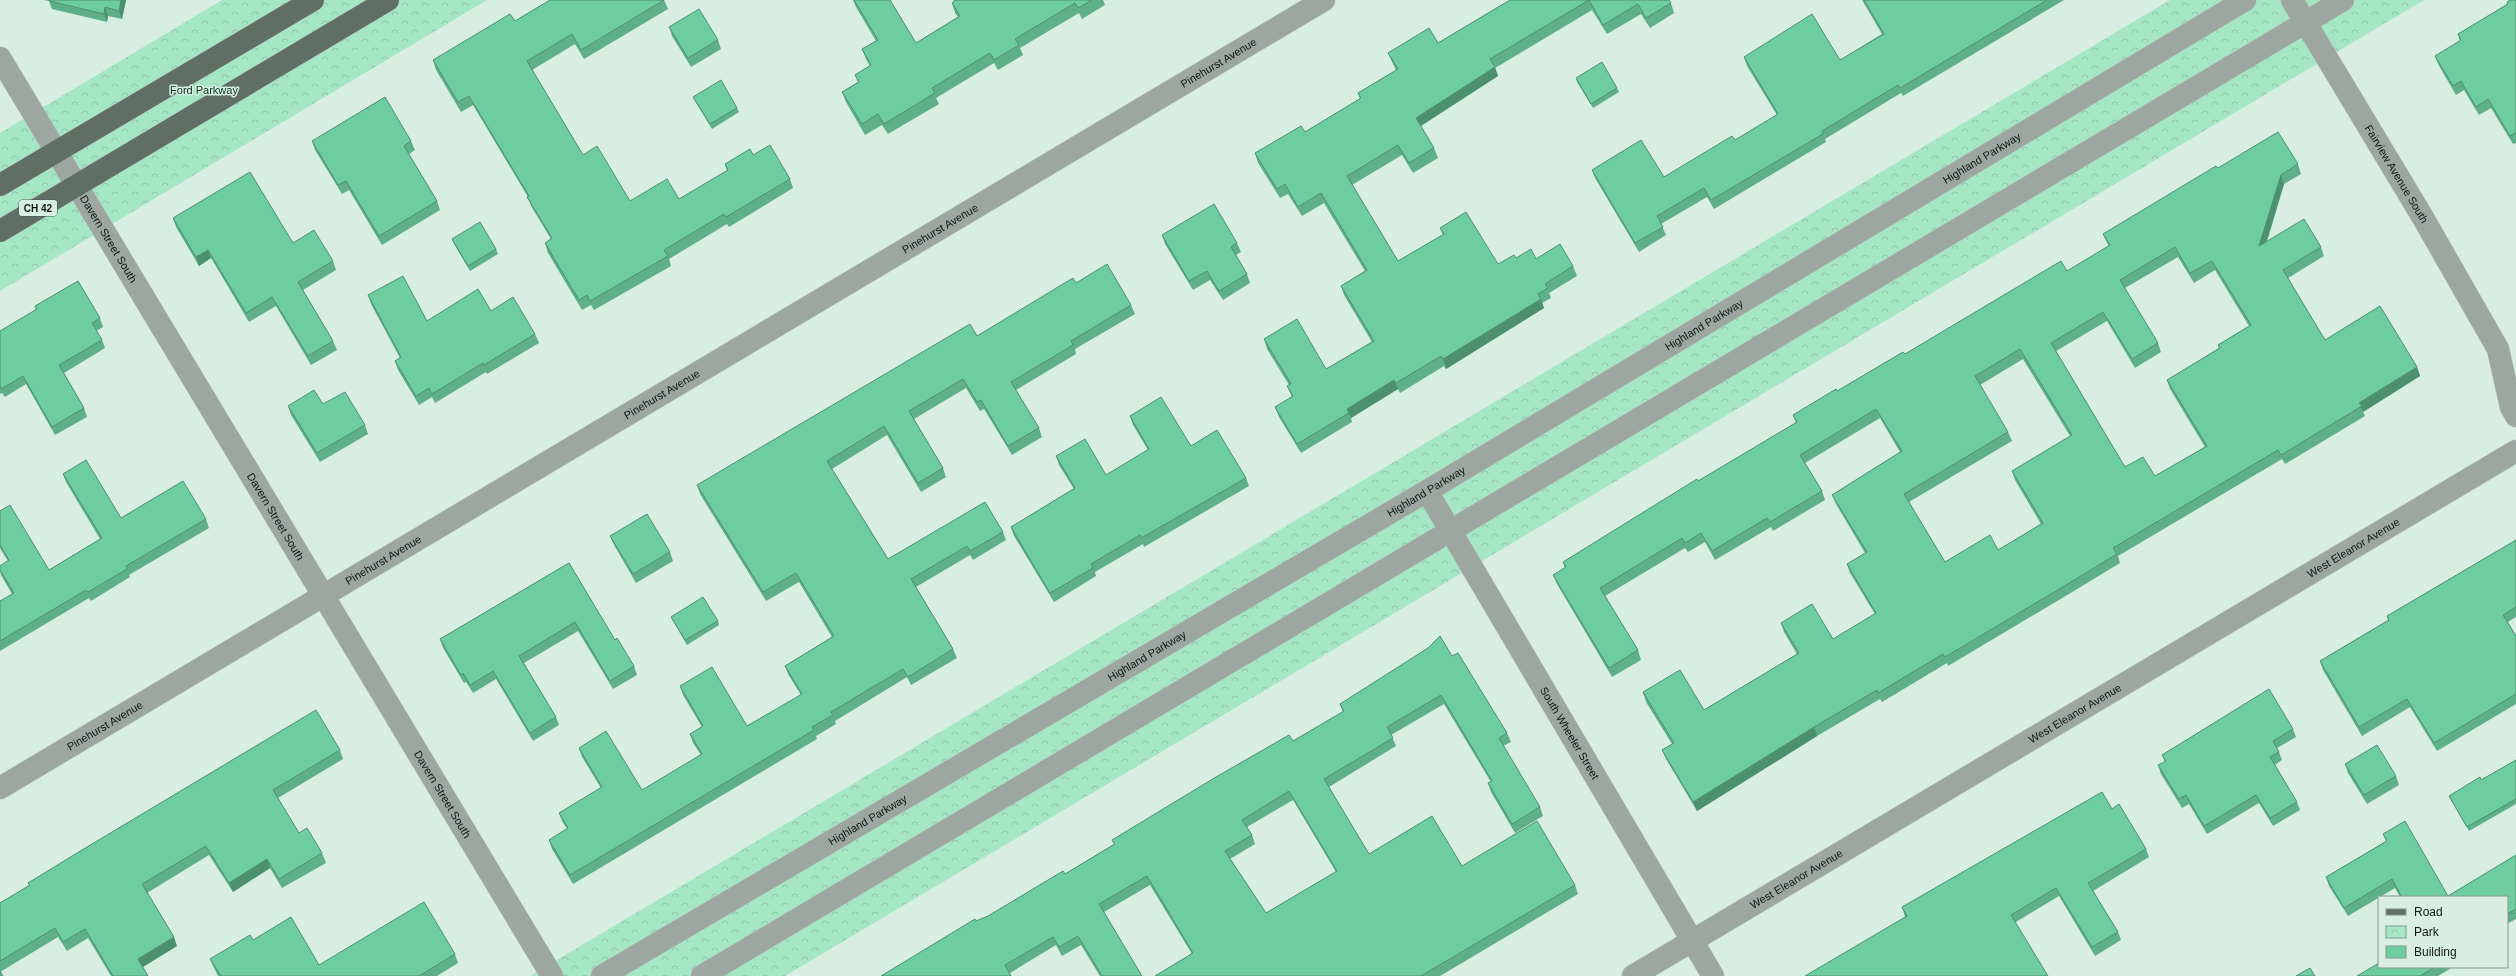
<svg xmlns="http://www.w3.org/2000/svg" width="2516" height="976" font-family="Helvetica,sans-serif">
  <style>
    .park { fill: url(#park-crowns) }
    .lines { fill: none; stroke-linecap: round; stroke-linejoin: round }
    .minor-casing { stroke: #b4c7bd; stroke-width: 23 }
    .tertiary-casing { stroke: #b4c7bd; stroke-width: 23 }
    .primary-casing { stroke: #b4c7bd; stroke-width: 23 }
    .minor { stroke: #9da6a1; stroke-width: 22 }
    .tertiary { stroke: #9da6a1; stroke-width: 22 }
    .primary { stroke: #5f6f66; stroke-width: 22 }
    .wall { fill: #5fb08a; fill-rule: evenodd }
    .shaded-wall { fill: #4d9070 }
    .building { fill: #6ecda0; stroke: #4d9070; fill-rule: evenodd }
    .labels { text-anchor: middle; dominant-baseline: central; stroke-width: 3; stroke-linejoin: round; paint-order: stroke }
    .shield { fill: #d8eee2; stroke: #4c5852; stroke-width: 1 }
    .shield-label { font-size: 10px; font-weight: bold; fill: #101814 }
    .street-label { font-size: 11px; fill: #101814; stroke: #d8eee2 }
    .park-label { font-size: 11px; fill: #063120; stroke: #d8eee2 }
  </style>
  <defs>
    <pattern id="park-crowns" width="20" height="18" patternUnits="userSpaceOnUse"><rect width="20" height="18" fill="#a5e6c4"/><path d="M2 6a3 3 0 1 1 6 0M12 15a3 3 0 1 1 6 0" fill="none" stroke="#8dc5a8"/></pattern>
  </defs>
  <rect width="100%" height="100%" fill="#d8eee2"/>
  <!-- park -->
  <g class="park">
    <path d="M222,0H487L0,291V133Z"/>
    <path d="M2170,0H2424L785,976H530Z"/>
  </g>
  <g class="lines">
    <defs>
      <g id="minor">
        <path id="s1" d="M0,58L552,976"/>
        <path id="s2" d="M1427,491L1713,976"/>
        <path id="s3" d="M0,788L1324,0"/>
        <path id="s4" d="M1633,976L2516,451"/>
      </g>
      <g id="tertiary">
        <path id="s5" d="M2292,0L2422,216L2498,349L2511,407L2516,416"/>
        <path id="s6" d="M602,976L1427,491L2245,0"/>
        <path d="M702,976L2343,0"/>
      </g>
      <g id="primary">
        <path d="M0,185L313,0"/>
        <path d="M0,231L388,0"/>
      </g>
    </defs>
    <!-- minor casing -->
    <use href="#minor" class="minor-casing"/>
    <!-- tertiary casing -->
    <use href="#tertiary" class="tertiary-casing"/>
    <!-- primary casing -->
    <use href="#primary" class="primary-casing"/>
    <!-- minor -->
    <use href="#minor" class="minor"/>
    <!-- tertiary -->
    <use href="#tertiary" class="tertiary"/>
    <!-- primary -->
    <use href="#primary" class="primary"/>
  </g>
  <!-- wall -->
  <g class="wall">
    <path d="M43,0H126L122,19L108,16L107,22L52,9L49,1Z"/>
    <path d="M550,0H664L668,9L584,59L575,44L532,70L583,155L630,201L679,199L727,171L725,164L753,155L790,179L793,188L729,227L727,224L669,259L671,266L594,310L591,305L582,310L548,253L545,243L551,239L531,206L528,197L473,105L461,112L436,70L433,60L515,21Z"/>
    <path d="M853,0H890L916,43L958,17L955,13L952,3L954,1L953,0H1103L1105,5L1082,19L1079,13L1020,48L1023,55L998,70L994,63L936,98L939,104L888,134L882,125L865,135L846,102L842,92L858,82L855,75L870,66L866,59L862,49L876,41L856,7Z"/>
    <path d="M1510,0H1669L1671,3L1674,13L1650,28L1641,14L1607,34L1592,10L1495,68L1498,76L1421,126L1434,148L1438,158L1413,173L1402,155L1352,185L1398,261L1443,235L1440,228L1498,264L1516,258L1536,259L1573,266L1577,276L1549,293L1551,298L1542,303L1544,308L1446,369L1444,366L1400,393L1398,389L1351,418L1352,422L1301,453L1279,417L1275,407L1292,397L1287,386L1289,385L1267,349L1264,339L1326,369L1372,342L1344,295L1341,286L1365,271L1324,203L1302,216L1288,194L1280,198L1258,163L1255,153L1305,132L1360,99L1358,93L1396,70L1392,62L1388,53L1438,43Z"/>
    <path d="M1862,0H2064L1903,96L1901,93L1825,139L1826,142L1714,209L1707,197L1661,224L1666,235L1639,252L1595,178L1592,170L1664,177L1735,140L1777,115L1747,66L1744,57L1840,60L1882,34Z"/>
    <path d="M2516,0V143L2513,144L2491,108L2479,115L2464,90L2456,95L2438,64L2435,56L2460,41L2458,34L2507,4V2Z"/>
    <path d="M669,27L718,40L721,49L691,67L672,36Z"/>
    <path d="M1576,78L1617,88L1619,92L1593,108L1577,82Z"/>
    <path d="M693,97L737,108L739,112L712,129L695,101Z"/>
    <path d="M312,141H411L415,150L409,154L437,201L440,210L382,245L349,190L342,194L315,150Z"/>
    <path d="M2298,164L2301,174L2284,184L2267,242L2321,247L2324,256L2288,278L2325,340L2417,367L2420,376L2363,412L2365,416L2285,464L2282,459L2118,556L2120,563L2069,594L1948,666L1947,663L1882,702L1880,699L1817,736L1697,811L1666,759L1662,750L1672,744L1646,702L1643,692L1704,710L1797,654L1784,632L1781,623L1833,639L1875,614L1850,573L1847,564L1865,553L1836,504L1832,495L1900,452L1880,418L1805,463L1822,491L1825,500L1773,531L1771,527L1715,560L1705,542L1688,552L1685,548L1605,596L1638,650L1641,660L1612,677L1557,584L1553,575L1565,568L1563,562L1796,423L1793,415L1905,354L2067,271L2109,246L2107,243L2103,234L2218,168ZM2178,257L2194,283L2215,270L2249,326L2218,345L2219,348L2167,380L2170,389L2205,447L2155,476L2125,467L2056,351L2107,321L2135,368L2161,352L2158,343L2125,288ZM2023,359L2070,436L2012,471L2015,480L2041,524L1998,550L1945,562L1909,502L2012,441L2008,432L1980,385Z"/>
    <path d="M173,218L293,243L333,261L336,270L303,290L333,341L337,350L311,365L276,306L249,322L211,258L199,266L176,227Z"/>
    <path d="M1162,235L1237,243L1241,252L1236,255L1247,274L1250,283L1223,300L1210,280L1193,290L1165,244Z"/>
    <path d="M452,239L496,249L498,254L470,271L454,244Z"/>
    <path d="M1076,283L1131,305L1135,314L1075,349L1076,354L1016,390L1039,428L1042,437L1012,455L984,409L980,411L966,388L914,419L943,468L946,477L921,492L887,435L832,469L888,559L1003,532L1006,540L973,560L970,555L916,587L953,649L957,658L911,685L907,677L835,721L836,724L816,736L817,739L573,884L552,849L549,840L567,829L562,821L559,813L601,788L582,757L579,748L642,790L701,755L693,743L690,734L702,727L683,695L680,686L747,726L801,695L788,674L785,666L832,637L799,582L766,601L700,494L697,485Z"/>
    <path d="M368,295L427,321L491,311L535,334L539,343L487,374L486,372L435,403L432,397L419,405L398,370L395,361L400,358L371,304Z"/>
    <path d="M35,306L100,318L103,327L96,331L102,340L105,348L64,373L84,408L87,417L55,435L26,384L5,397L2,393L0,394V331L36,310Z"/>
    <path d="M323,404L365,425L368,434L320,462L291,415L288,406Z"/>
    <path d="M1130,416L1191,446L1246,478L1249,486L1144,547L1143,544L1095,572L1096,576L1054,602L1014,536L1011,527L1074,489L1059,465L1056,456L1106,475L1148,450L1133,425Z"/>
    <path d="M63,474L121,518L206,519L209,528L129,575L130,577L91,601L89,598L0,651V601L12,594L1,575L0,571V566L8,561L0,548V511L49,570L100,539L66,482Z"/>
    <path d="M610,536L670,552L673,561L636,583L614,545Z"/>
    <path d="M2516,540V617L2508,622L2516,636V704L2437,751L2410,707L2362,736L2323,670L2320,661L2388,620L2387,616Z"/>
    <path d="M569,563L615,640L634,666L637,675L613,689L578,631L524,663L556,717L559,725L533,741L496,679L473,693L466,682L464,683L443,648L440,639Z"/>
    <path d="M671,617L718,621L719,625L687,645L673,621Z"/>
    <path d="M1452,656L1507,733L1511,742L1503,746L1540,807L1543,816L1515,833L1491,792L1488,783L1491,782L1444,704L1391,735L1396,746L1329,787L1369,854L1462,866L1575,885L1578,894L1440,976H1155L1192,954L1150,885L1104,912L1142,976H1100L1081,945L1062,956L1056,945L1010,973L976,921L988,916L1065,874L1114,844L1112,840L1293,741L1343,712L1340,704ZM1293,800L1336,872L1266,913L1230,859L1255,844L1252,835L1247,827Z"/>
    <path d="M2293,729L2296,737L2277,748L2279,752L2282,760L2275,765L2297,802L2300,810L2273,826L2259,803L2207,834L2189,804L2182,808L2161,774L2158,765L2165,762L2162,755Z"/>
    <path d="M340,750L343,759L278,798L299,833L322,853L326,863L282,888L270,868L233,892L209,855L147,893L177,946L143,967L148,976H111L88,938L67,951L58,937L0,972V976V903L29,886L28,883Z"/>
    <path d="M2516,760V804L2469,831L2451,800L2449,796L2481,780Z"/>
    <path d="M2345,764L2396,776L2399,785L2367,804L2348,773Z"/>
    <path d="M2112,809L2146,849L2149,857L2093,891L2118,932L2121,940L2095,956L2059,896L2016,922L1905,917L1902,907Z"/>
    <path d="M2383,834L2448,896L2516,855V919L2507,924V897H2400L2395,888L2348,916L2329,886L2326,877L2386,841Z"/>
    <path d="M253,940L319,965L455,954L458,963L437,976H218L214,968L210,959Z"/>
    <path d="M2379,967H2453L2438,976H2357Z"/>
  </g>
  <!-- shaded-wall -->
  <g class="shaded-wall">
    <path d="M121,0H126L122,19L119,11Z"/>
    <path d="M105,7L108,16L107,22L104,14Z"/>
    <path d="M1495,67L1498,76L1419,127L1416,118Z"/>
    <path d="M2281,175L2284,184L2262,255L2259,246Z"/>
    <path d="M208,250L211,258L199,266L196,257Z"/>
    <path d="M1541,299L1544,308L1446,369L1443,359Z"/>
    <path d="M2417,367L2420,376L2363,412L2359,403Z"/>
    <path d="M1394,380L1398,389L1351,418L1347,409Z"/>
    <path d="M1814,727L1817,736L1697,811L1693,802Z"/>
    <path d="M267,859L270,868L233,892L229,883Z"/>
    <path d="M174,937L177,946L141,968L138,959Z"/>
  </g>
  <!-- building -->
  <g class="building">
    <path d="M49,0H121L119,11L105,7L104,14L49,1Z"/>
    <path d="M550,0H664L581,50L572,34L527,61L583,155L597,146L630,201L667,179L679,199L728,170L725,164L750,149L753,155L770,145L790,179L726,217L724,214L664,250L668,256L590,301L587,295L579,300L545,243L552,238L527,197L529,196L469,96L458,102L433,60L510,14L515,21Z"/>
    <path d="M854,0H890L916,43L960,16L952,3L956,0H1092L1078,8L1075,3L1015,39L1019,45L994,60L990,53L932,88L935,93L884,124L878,114L862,124L842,92L859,82L855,75L871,65L862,49L878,40Z"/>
    <path d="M1510,0H1669L1671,3L1646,18L1638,4L1603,25L1589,0L1490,59L1495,67L1416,118L1434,148L1409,163L1398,145L1347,176L1398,261L1444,234L1440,228L1466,212L1498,264L1514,255L1516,258L1531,249L1536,259L1560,244L1573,266L1545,284L1548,288L1538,294L1541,299L1443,359L1441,356L1396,383L1394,380L1347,409L1349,413L1297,444L1275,407L1293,396L1287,386L1291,384L1264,339L1297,319L1326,369L1374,341L1341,286L1367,270L1321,193L1298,207L1285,184L1277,189L1255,153L1301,126L1305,132L1361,98L1358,93L1398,69L1388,53L1429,28L1438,43Z"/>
    <path d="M1864,0H2047L1900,88L1898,85L1822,131L1823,134L1711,200L1704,188L1657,216L1663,227L1635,243L1592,170L1641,140L1664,177L1732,136L1735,140L1778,114L1744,57L1812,14L1840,60L1884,34Z"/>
    <path d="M2510,0H2516V134L2515,133L2510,136L2488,99L2476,107L2461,81L2453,86L2435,56L2461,40L2458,34L2508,4L2507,2Z"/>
    <path d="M699,9L718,40L688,58L669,27Z"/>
    <path d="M1602,62L1617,88L1591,104L1576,78Z"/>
    <path d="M721,80L737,108L710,124L693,97Z"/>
    <path d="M385,97L411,141L404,146L437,201L379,236L346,181L338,185L312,141Z"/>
    <path d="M2278,132L2298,164L2281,175L2259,246L2304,219L2321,247L2283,270L2325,340L2380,306L2417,367L2359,403L2362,406L2281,455L2278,450L2113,548L2117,554L2066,585L1945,657L1943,654L1878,693L1877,690L1814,727L1693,802L1662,750L1674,743L1643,692L1680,670L1704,710L1799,653L1781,623L1812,604L1833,639L1876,613L1847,564L1867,552L1832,495L1902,451L1876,409L1800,455L1822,491L1770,522L1767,518L1712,551L1701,533L1685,543L1682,538L1600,588L1638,650L1609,668L1553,575L1566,567L1563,562L1697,479L1698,481L1797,422L1793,415L1836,389L1837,391L1903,352L1905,354L2061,261L2067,271L2110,245L2103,234L2216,166L2218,168ZM2175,247L2190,273L2212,261L2251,325L2218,345L2220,348L2167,380L2207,446L2155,476L2143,457L2125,467L2051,343L2103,312L2132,359L2158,343L2120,280ZM2020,349L2072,435L2012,471L2043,523L1998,550L1990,535L1945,562L1904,494L2008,432L1975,376Z"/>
    <path d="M250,172L293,243L314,230L333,261L298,282L333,341L308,356L272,297L246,313L208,250L196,257L173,218Z"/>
    <path d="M1214,204L1237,243L1231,247L1247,274L1219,291L1207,271L1189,281L1162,235Z"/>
    <path d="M480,222L496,249L468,266L452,239Z"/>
    <path d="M1107,264L1131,305L1071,341L1073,345L1011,382L1039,428L1008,446L981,400L977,402L963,379L909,411L943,468L918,483L884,426L827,461L888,559L985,502L1003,532L970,551L967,546L911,579L953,649L908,677L903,669L831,712L833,715L812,727L814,730L570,875L549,840L568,828L559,813L602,787L579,748L606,731L642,790L702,754L690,734L703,726L680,686L712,667L747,726L802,694L785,666L834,636L796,573L763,592L697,485L970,324L977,336L1073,278L1076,283Z"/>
    <path d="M403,276L427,321L478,289L491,311L513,297L535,334L484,365L483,363L432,394L429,388L416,396L395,361L401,357L368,295Z"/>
    <path d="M78,281L100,318L92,323L102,340L59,365L84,408L52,427L23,376L1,389L0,386V331L37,309L35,306Z"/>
    <path d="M314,390L323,404L345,392L365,425L317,453L288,406Z"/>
    <path d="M1161,397L1191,446L1217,430L1246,478L1141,538L1140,535L1091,564L1093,568L1050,593L1011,527L1075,488L1056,456L1085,439L1106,475L1149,449L1130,416Z"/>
    <path d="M86,460L121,518L183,481L206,519L126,566L127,569L88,592L86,590L0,641V601L14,593L0,570V566L9,560L0,545V511L10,505L49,570L102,538L63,474Z"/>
    <path d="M647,514L670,552L633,574L610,536Z"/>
    <path d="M2516,540V607L2503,615L2516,636V694L2434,743L2407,699L2359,727L2320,661L2389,620L2387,616Z"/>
    <path d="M569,563L615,640L617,638L634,666L610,681L575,622L519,656L556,717L530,733L493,671L470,685L463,673L461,675L440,639Z"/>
    <path d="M703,597L718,621L685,640L671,617Z"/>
    <path d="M1440,636L1452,656L1458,653L1507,733L1499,738L1540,807L1512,824L1488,783L1492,781L1441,695L1387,727L1393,738L1324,779L1369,854L1432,816L1462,866L1537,821L1575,885L1421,976H1155L1193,953L1147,876L1099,904L1142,976H1102L1078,936L1059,947L1053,937L1005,965L1011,976H881L975,919L976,921L988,916L1063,871L1065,874L1115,844L1112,840L1216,777L1289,735L1293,741L1344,711L1340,704L1428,648ZM1289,791L1337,871L1266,913L1225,851L1252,835L1242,820Z"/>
    <path d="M2269,689L2293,729L2273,741L2279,752L2270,757L2297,802L2270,818L2256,795L2204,826L2186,795L2179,799L2158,765L2166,761L2162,755Z"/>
    <path d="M316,710L340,750L273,790L299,833L307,828L322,853L279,879L267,859L229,883L206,846L142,884L174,937L138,959L148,976H113L85,929L63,942L55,928L0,961V903L30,885L28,883L82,850Z"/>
    <path d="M2377,745L2396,776L2364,795L2345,764Z"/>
    <path d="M2516,760V799L2467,827L2449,796L2480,777L2481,780Z"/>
    <path d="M2102,792L2112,809L2119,804L2146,849L2088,883L2118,932L2092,947L2056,888L2011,915L2048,976H1805L1907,916L1902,907Z"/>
    <path d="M2405,821L2448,896L2516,855V909L2507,914V897H2402L2392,879L2344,908L2326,877L2387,841L2383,834Z"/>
    <path d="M424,902L455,954L419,976H221L210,959L250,935L253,940L291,917L319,965Z"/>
    <path d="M2379,963V967H2435L2420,976H2357Z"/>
    <path d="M2310,968L2315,976H2296Z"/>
    <path d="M0,971L3,976H0Z"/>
  </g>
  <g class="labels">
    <!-- shield labels -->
    <rect class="shield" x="19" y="200" width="38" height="16" rx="3"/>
    <g class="shield-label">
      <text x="38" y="208">CH 42</text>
    </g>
    <!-- street labels -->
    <g class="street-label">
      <text stroke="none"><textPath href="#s3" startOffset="1418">Pinehurst Avenue</textPath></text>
      <text stroke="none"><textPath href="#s6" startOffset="1604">Highland Parkway</textPath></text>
      <text stroke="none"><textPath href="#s5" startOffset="203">Fairview Avenue South</textPath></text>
      <text stroke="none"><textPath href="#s3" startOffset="1094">Pinehurst Avenue</textPath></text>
      <text stroke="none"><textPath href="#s1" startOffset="211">Davern Street South</textPath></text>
      <text stroke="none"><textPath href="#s6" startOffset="1280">Highland Parkway</textPath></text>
      <text stroke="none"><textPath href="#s3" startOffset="770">Pinehurst Avenue</textPath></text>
      <text stroke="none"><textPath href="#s6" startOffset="956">Highland Parkway</textPath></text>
      <text stroke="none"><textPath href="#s1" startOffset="535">Davern Street South</textPath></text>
      <text stroke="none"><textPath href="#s4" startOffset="838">West Eleanor Avenue</textPath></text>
      <text stroke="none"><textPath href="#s3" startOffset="446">Pinehurst Avenue</textPath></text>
      <text stroke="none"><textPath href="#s6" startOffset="632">Highland Parkway</textPath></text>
      <text stroke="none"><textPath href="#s4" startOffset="514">West Eleanor Avenue</textPath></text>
      <text stroke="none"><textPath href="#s3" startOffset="122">Pinehurst Avenue</textPath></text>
      <text stroke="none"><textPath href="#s2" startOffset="281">South Wheeler Street</textPath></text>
      <text stroke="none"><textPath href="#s1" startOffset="859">Davern Street South</textPath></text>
      <text stroke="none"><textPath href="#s6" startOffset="308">Highland Parkway</textPath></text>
      <text stroke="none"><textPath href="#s4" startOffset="190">West Eleanor Avenue</textPath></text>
    </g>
    <!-- park labels -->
    <g class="park-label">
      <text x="204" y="90">Ford Parkway</text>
    </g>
  </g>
  <!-- legend -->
  <rect x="2378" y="896" width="130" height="72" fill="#d8eee2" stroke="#889890"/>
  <rect x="2386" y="909" width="20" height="6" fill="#5f6f66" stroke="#889890"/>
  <text x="2414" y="916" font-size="12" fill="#101814">Road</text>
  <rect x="2386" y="926" width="20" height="12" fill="url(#park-crowns)" stroke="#889890"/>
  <text x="2414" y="936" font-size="12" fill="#101814">Park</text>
  <rect x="2386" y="946" width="20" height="12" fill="#6ecda0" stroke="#889890"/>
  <text x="2414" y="956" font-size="12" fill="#101814">Building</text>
</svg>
